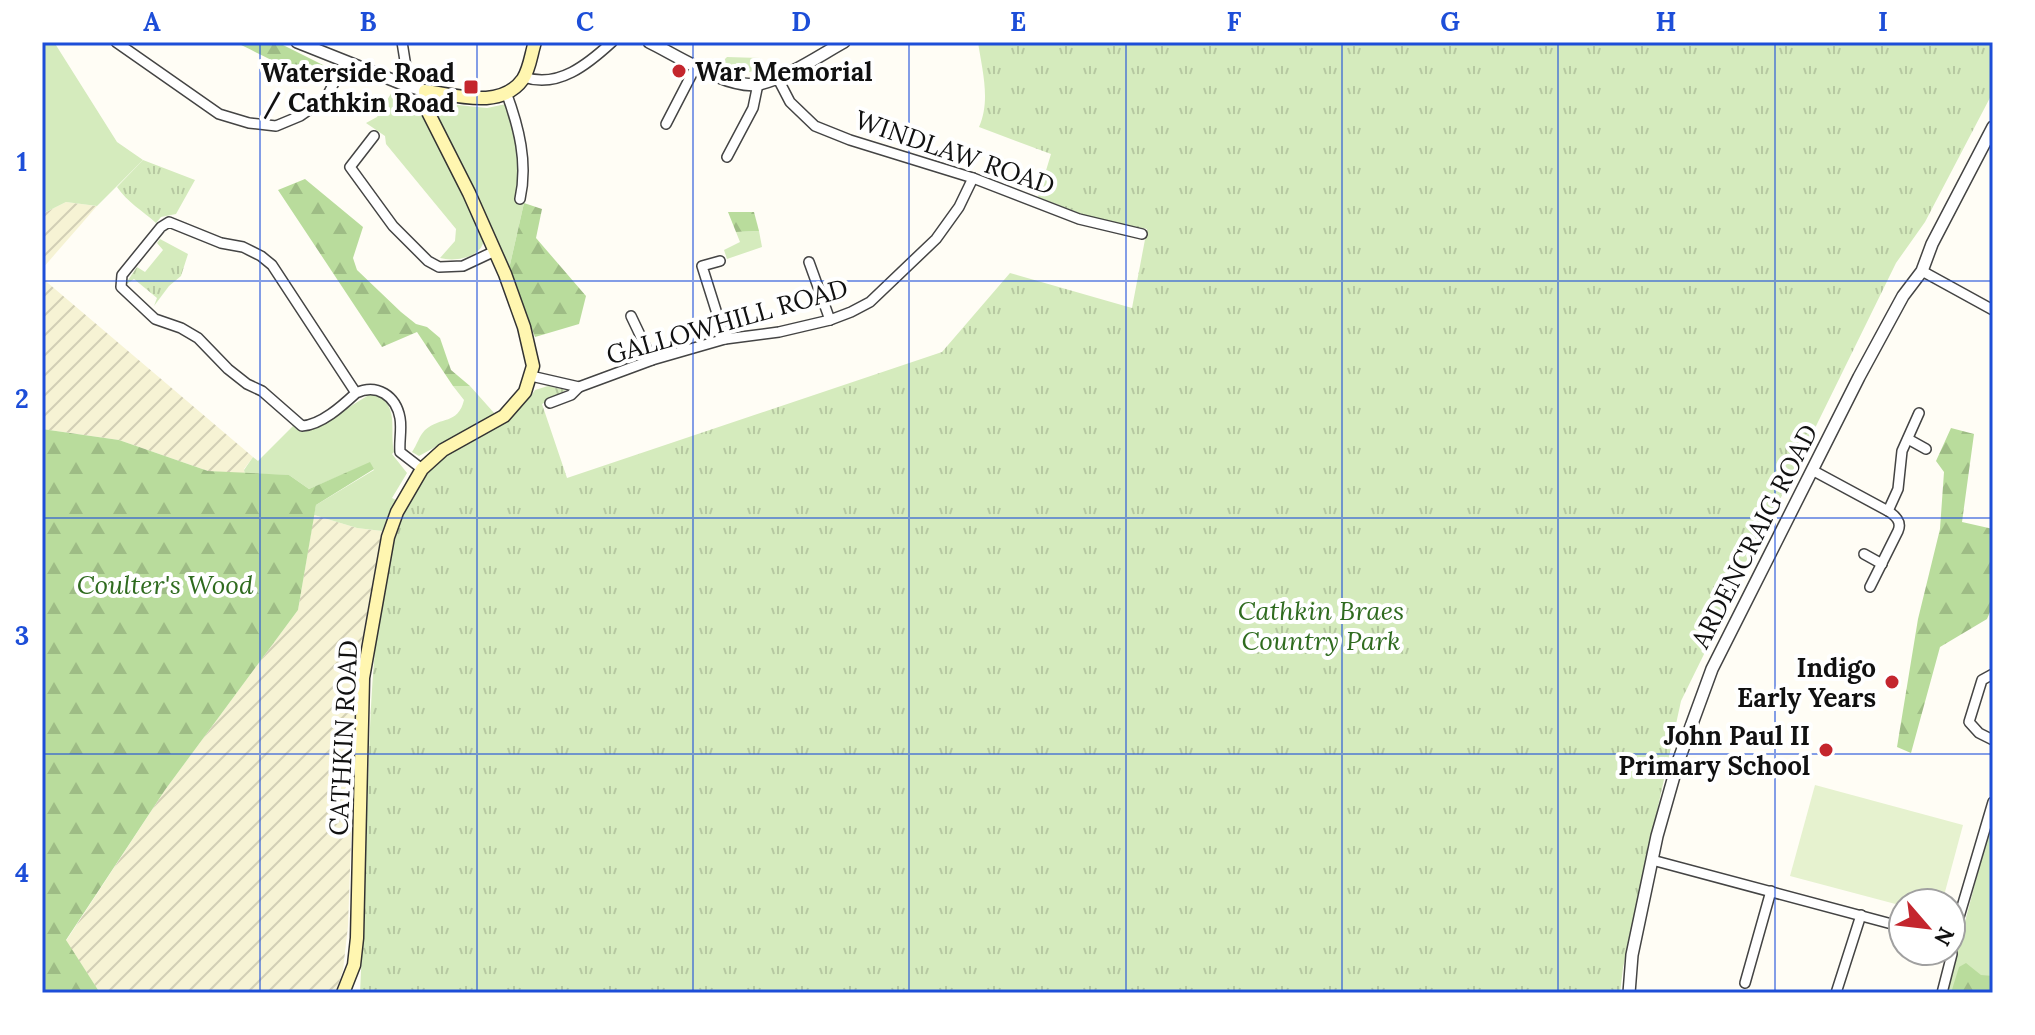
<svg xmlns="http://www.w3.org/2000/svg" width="2035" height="1035" font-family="Lora,serif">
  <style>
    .farmland { fill: url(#farmland-furrows) }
    .grass { fill: #d5ebbd }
    .forest { fill: url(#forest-firs) }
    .park { fill: url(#park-tufts) }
    .pitch { fill: #e6f2cf }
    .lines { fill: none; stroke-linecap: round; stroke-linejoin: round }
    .minor-casing { stroke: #444; stroke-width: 12 }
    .tertiary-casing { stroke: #444; stroke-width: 14 }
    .secondary-casing { stroke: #333; stroke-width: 15 }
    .minor { stroke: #fff; stroke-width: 9 }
    .tertiary { stroke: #fff; stroke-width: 11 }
    .secondary { stroke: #fff6b0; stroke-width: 12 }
    .grid { fill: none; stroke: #1d4ed8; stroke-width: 2; stroke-opacity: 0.55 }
    .poi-dot { fill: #c4262e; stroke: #fff; stroke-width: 3 }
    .labels { text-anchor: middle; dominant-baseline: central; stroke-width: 8; stroke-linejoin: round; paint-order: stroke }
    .poi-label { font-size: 26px; font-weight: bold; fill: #111; stroke: #fff; text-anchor: end }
    .street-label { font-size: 26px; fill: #111; stroke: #fff }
    .park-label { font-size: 26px; font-style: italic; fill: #2f6b1f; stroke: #fff }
    .neatline { fill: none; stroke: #1d4ed8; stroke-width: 3 }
    .grid-label { font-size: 26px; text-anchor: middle; font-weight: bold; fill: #1d4ed8 }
  </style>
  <defs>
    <pattern id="farmland-furrows" width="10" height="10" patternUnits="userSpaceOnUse" patternTransform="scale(2)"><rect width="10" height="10" fill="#f6f3d4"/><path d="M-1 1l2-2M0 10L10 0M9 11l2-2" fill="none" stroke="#d2cfb5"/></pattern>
    <pattern id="forest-firs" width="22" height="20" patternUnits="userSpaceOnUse" patternTransform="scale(2)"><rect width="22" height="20" fill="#b9dc9c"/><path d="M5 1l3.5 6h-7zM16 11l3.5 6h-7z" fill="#9ebc85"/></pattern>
    <pattern id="park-tufts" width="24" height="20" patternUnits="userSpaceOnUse" patternTransform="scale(2)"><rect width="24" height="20" fill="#d5ebbd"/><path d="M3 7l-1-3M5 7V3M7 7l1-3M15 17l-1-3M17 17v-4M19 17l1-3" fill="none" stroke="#b6c8a1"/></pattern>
  </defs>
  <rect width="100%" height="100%" fill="#fffdf5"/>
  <!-- farmland -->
  <g class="farmland">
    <path d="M66,202L97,206L42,269V214Z"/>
    <path d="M42,278L253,457L244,469L245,474L208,471L119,440L42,429Z"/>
    <path d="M314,515L357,528L382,531L357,668L348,926L343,970L337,988L333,993H100L66,941L165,790L298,610Z"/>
  </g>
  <!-- grass -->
  <g class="grass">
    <path d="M42,42H54L117,142L143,160L97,206L66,202L42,214Z"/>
    <path d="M727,57L760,58L765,68C744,74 741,74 721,63Z"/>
    <path d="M392,92L419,106L484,240C481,258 455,262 440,258L455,241L456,229L386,144L385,136L366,123L377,117Z"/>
    <path d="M448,104L487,108L506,104C517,138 520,166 518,201L524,203L509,269L438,119L441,108Z"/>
    <path d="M759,231L762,247L727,259L724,250L740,242L736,232Z"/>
    <path d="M453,386H470L495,414L419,456L412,452C417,445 419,436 425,430C441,416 458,425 464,400Z"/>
    <path d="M372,393C401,404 389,429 394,452L392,454L407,473L392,498L396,500L382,531L357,528L314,515L316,505L374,470L370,463L309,489L289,475L245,474L244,470L253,457L258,461L293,426L301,432L312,430Z"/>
    <path d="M1993,816V993H1946Z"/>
  </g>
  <!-- forest -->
  <g class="forest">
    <path d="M235,42H277L329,68C290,74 269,58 235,42Z"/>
    <path d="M305,179L363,227L353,258L357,270L401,312L416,324L427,327L440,338L451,370L470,386H453L417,332L382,347L278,190Z"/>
    <path d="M524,203L542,209L536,238L586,296L579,324L535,337L509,269Z"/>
    <path d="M728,212H754L759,231L736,232Z"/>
    <path d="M1951,428L1974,434L1962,522L1993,529V605L1987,619L1940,647L1911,753L1897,747L1918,619L1940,529L1944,472L1936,461Z"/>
    <path d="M42,429L119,440L208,471L289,475L309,489L370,462L374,469L316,505L298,610L165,790L66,940L100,993H42Z"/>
    <path d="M1966,963L1981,975L1993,976V993H1951L1959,967Z"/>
  </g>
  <!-- park -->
  <g class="park">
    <path d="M978,42H1993V92L1925,222L1896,263L1681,701L1623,968L1620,993H360C364,914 366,835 369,756C372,677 376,566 412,494C439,442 504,438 535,390L548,386L566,390L542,404L567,478L942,352L1010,273L1132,308L1147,229L1092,218L1038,197L1051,154L979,127C991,100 982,70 978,42Z"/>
    <path d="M143,160L195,180L176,214L161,217L156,223C143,211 127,202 117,187Z"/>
    <path d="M160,239L188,254L181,276L169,286L154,306L157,298L134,279L124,286L137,267L145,272L163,250L157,243Z"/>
  </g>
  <!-- pitch -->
  <path class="pitch" d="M1815,785L1963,825L1942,903H1903V906L1790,876Z"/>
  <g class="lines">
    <defs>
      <g id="minor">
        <path d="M116,42L219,114L249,123L276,126L300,116L326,98L345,62"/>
        <path d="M524,77C558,89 588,64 612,42"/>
        <path d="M777,77L790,102L815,126L850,140L973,178L1079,219L1142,234"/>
        <path d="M400,83L406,67L402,42"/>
        <path d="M506,92C519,127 528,163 520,199"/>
        <path d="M666,124L696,66"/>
        <path d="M374,136L350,167L393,226L428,261L439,267L463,266L495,251"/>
        <path d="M727,157L753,108L758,84"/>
        <path d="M720,261L702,266L725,339"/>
        <path d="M809,262L830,320"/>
        <path d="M1922,271L1993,310"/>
        <path d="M631,316L652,360"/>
        <path d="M531,376L579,387L652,360L725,339L779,332L830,320L851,312L870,302L936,239L959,207L973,178"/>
        <path d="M356,393C342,406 321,425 302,426L262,391L247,384L228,369L198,338L181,328L155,319L121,287L122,275L161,227L169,222L221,243L243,247L261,256L272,265L356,393C377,383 396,396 400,418C402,429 399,441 400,452L422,469"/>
        <path d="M550,403L571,395L579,387"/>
        <path d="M1908,439L1926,449"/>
        <path d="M1812,470L1888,511C1896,516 1902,522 1898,531L1870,587"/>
        <path d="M1888,511L1898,489L1902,451L1919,413"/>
        <path d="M1864,554L1882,564"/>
        <path d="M1993,674L1982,680L1969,722L1979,733L1993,740"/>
        <path d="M1652,860L1903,927"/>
        <path d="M1951,932L1956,927L1993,802"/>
        <path d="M1745,983L1771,891"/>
        <path d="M1836,993L1861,915"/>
        <path d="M1942,993L1952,954L1951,947"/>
      </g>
      <g id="tertiary">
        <path d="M297,42L400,83L425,91"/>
        <path d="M649,42C676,55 729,90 759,84C789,77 817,57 844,42"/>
        <path d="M1629,993L1632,955L1657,836L1678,762L1712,669L1859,377L1903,296L1922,271L1932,244L1993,127"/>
      </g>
      <path id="secondary" d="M343,993L354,965L357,938L363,678L388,537L397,512L422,469L443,450L504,416L525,392L533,366L524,327L505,274L469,193L427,110L425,91C456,95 501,110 523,79C530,68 531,54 535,42"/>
    </defs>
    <!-- minor casing -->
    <use href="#minor" class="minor-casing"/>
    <!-- tertiary casing -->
    <use href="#tertiary" class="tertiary-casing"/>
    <!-- secondary casing -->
    <use href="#secondary" class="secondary-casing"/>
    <!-- minor -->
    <use href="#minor" class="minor"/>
    <!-- tertiary -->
    <use href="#tertiary" class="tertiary"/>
    <!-- secondary -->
    <use href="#secondary" class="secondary"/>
  </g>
  <!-- grid -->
  <path class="grid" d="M260,42V993M477,42V993M693,42V993M909,42V993M1126,42V993M1342,42V993M1558,42V993M1775,42V993M42,281H1993M42,518H1993M42,754H1993"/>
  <!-- markers -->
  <g class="poi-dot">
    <circle cx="679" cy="71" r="8"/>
    <rect x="463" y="79" width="16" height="16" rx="4"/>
    <circle cx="1892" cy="682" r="8"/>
    <circle cx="1826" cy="750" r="8"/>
  </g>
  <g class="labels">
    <!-- poi labels -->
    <g class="poi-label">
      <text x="695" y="71" text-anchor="start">War Memorial</text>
      <text x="455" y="72">Waterside Road<tspan x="455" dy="30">/ Cathkin Road</tspan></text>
      <text x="1876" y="667">Indigo<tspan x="1876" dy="30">Early Years</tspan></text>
      <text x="1810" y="735">John Paul II<tspan x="1810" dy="30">Primary School</tspan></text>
    </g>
    <!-- street labels -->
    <g class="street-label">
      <text transform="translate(955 152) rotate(19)">WINDLAW ROAD</text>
      <text transform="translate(727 321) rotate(-16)">GALLOWHILL ROAD</text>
      <text transform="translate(1754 536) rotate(-63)">ARDENCRAIG ROAD</text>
      <text transform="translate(343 738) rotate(-87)">CATHKIN ROAD</text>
    </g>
    <!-- park labels -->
    <g class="park-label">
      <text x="165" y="584">Coulter's Wood</text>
      <text x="1321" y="610">Cathkin Braes<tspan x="1321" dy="30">Country Park</tspan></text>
    </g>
  </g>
  <!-- border -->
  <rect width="2035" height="1035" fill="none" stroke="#ffffff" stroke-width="88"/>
  <!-- north arrow -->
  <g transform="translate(1927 927) rotate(118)"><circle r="38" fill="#ffffff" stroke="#a0a0a0" stroke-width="2"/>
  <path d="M0-6L14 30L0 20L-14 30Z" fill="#c4262e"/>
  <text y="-12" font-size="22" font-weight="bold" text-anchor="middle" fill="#111111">N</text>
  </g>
  <rect x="44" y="44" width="1947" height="947" class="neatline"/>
  <g class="grid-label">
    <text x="152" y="31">A</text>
    <text x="368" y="31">B</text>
    <text x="585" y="31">C</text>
    <text x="801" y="31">D</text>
    <text x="1018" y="31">E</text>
    <text x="1234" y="31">F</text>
    <text x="1450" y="31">G</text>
    <text x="1666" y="31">H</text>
    <text x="1883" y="31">I</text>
    <text x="22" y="171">1</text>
    <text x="22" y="408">2</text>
    <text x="22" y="645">3</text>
    <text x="22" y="882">4</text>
  </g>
</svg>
